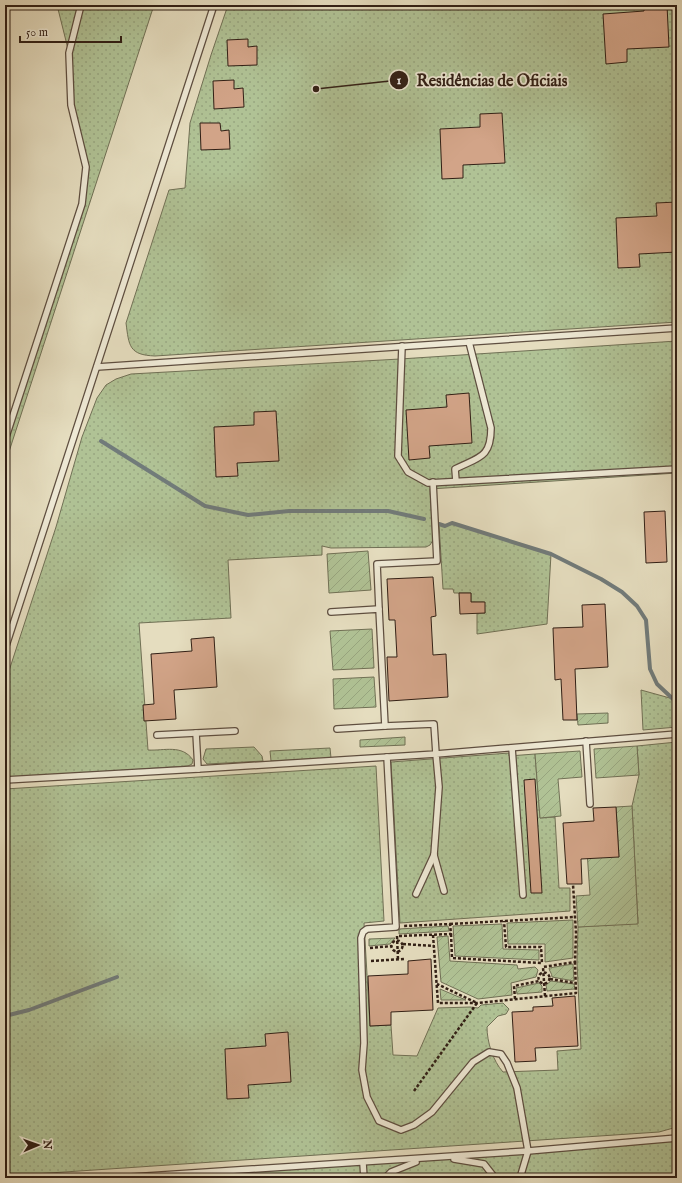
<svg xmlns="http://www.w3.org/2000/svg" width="682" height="1183" font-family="'IM FELL English',serif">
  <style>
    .grass { fill: url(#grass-dots); stroke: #707055 }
    .garden { fill: url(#garden-furrows); stroke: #707055 }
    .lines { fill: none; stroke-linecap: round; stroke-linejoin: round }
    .stream { stroke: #717b7a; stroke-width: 4 }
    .building { fill: #d2a488; stroke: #311f15 }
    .service-casing { stroke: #5e4e40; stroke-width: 8 }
    .path { stroke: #311f15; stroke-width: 2.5; stroke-dasharray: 3 2; stroke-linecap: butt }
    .service { stroke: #eee9d5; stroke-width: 5.5 }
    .leader { fill: none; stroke: #311f15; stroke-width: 1.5 }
    .callout-dot { fill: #311f15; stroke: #eee9d5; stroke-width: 1.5 }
    .mark-label { font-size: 12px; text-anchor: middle; font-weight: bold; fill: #fff }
    .callout-label { font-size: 16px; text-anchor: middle; font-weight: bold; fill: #311f15; stroke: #eee9d5; stroke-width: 3.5; stroke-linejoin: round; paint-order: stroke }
  </style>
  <defs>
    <pattern id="grass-dots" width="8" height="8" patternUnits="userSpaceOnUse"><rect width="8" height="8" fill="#b0c295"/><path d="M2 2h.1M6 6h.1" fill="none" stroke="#98a680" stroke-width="1.8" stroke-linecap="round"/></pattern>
    <pattern id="garden-furrows" width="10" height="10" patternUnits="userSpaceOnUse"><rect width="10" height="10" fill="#b0c295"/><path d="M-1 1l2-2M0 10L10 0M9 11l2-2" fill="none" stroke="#98a680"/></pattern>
  </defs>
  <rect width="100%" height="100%" fill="#e5ddbf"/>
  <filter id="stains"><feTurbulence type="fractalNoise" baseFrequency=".005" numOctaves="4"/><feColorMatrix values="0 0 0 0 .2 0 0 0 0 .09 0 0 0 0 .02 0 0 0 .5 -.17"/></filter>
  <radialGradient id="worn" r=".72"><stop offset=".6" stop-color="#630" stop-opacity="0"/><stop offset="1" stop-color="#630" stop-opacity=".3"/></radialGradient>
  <!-- grass -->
  <g class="grass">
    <path d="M57,5H154L5,464V440L82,204L86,167L71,105L69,53Z"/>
    <path d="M228,5H677V322L155,356C129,355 129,346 126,323L169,190L185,188L190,123L211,55Z"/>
    <path d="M677,341V473L430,489L433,540L430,545L426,547L331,548L322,546V555L228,560L231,618L139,623L148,750C164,751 182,744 193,760L192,764L188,766L5,778V683L56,527L82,437L97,398L106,385L116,379L131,374L400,359Z"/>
    <path d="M452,523L551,554L547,624L477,634V613H485L484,602H471V593H454L453,589H443L439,524L445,526Z"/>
    <path d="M641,690L677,700V727L643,730Z"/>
    <path d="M677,742V1127L659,1132L5,1176V789L376,766L384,921L364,923L370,1026L391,1025L393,1055L417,1056L438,1008L470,1007L478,1008L481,1005L503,1003L509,1009L506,1014L498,1016L487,1027C487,1042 493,1061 503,1072L558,1070L557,1051L581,1049L577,962L578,927L638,923L632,806L639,775L637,746Z"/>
    <path d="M254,747L262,756L263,761L207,764L203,759L206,749Z"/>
    <path d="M330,748L331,758L271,761L270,751Z"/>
    <path d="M509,753V756L535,754L540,818L555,817L559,888H570V911L400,923L391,762Z"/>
    <path d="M677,1138V1178H116Z"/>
  </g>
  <!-- garden -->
  <g class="garden">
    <path d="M368,551L371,590L329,593L327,554Z"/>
    <path d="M372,629L374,668L333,670L330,631Z"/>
    <path d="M374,677L376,707L334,709L333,679Z"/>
    <path d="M608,713V723L578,725L577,714Z"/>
    <path d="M405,737V745L360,747V740Z"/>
    <path d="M637,746L639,775L596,778L594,749Z"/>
    <path d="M580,751L582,777L558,779L561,816L540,818L535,754Z"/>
    <path d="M632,806L638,924L578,927L576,896L590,895L587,851L619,857L616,807Z"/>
    <path d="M573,920V958L545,962V944H508L507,923Z"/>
    <path d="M502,924L503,949L539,950V960L455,956L453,926Z"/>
    <path d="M448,926L449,931L399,934V929Z"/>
    <path d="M448,936L450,961L517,965L518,969L535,967L538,970L536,977L511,983L512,995L478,999L441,982L437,937Z"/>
    <path d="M395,938L390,944L369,946V939Z"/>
    <path d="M573,964L574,981L552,977C552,973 549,971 549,968Z"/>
    <path d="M551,981L574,984L575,989L547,991L546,985Z"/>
    <path d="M539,983L542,986V992L517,994L516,988Z"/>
    <path d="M440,989L466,1000H441Z"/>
  </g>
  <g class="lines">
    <!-- stream -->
    <g class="stream">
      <path d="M5,401L6,402"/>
      <path d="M101,441L205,506L248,515L289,511H388L424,519"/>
      <path d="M439,524L445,526L452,523L551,554L601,579L622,592L637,606L646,620L650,669L657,684L673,699L677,700"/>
      <path d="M5,1016L29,1010L117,977"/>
    </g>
  </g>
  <!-- building -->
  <g class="building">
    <path d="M644,5H667L669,47L627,49V62L606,64L603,14L644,11Z"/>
    <path d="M248,39V47L257,46V65L228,66L227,40Z"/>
    <path d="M234,80V89L243,88L244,107L214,109L213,81Z"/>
    <path d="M502,113L505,163L463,165V178L442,179L440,129L480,127V114Z"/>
    <path d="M200,123H220L221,131L229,130L230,149L201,150Z"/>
    <path d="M677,202V252L639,254L640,267L618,268L616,218L657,216L656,203Z"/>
    <path d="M469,393L472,443L429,446L430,458L409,460L406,410L447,407L446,395Z"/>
    <path d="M276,411L279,461L237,463L238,476L216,477L214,427L254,425V412Z"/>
    <path d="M665,511L667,562L646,563L644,512Z"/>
    <path d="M433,577L436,616L431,617L433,655L446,654L448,697L389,701L387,657H397L395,620H389L387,579Z"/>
    <path d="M459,593H471V602H485V613L460,614Z"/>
    <path d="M605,604L608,667L575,669L577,720H563L561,679L555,680L553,628L583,627L582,605Z"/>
    <path d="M214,637L217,687L174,690L176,719L144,721L143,705L154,704L151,654L192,651L191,639Z"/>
    <path d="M535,779L542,893H531L524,780Z"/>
    <path d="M616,807L619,857L581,859L582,884H567L563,823L594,821L593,808Z"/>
    <path d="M431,959L433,1010L391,1012V1025L370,1026L368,976L408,974V961Z"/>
    <path d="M575,996L578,1046L535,1048L536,1061L515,1062L512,1012L533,1011V1007L553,1006L552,998Z"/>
    <path d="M288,1032L291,1082L248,1085L249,1098L227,1099L225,1049L266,1046L265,1034Z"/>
  </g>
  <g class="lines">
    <defs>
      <g id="service">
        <path d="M402,346L398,456L408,472L428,483L677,469"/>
        <path d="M97,367L677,328"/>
        <path d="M5,440L82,204L86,167L71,105L69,53L81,5"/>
        <path d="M456,481L455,469C479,457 491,458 491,428L469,342"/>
        <path d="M379,609L377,564L437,561L433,482"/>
        <path d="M331,612L379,609L385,726L337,729"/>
        <path d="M5,649L214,5"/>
        <path d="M157,735L235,731"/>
        <path d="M586,741L590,804"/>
        <path d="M512,748L523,895"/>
        <path d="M387,757L396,927L367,929L363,932L361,938L364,1043L362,1070L367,1097L379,1121L401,1130L414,1125L432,1112L473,1062L489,1052L501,1054L507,1063L517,1088L528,1151L520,1178"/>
        <path d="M198,769L436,754L434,724L385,726"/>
        <path d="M5,780L198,769L196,733"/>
        <path d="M434,855L444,891"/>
        <path d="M416,894L434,855L439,787L436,754L677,734"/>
        <path d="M454,1159L484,1164L495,1178"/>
        <path d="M363,1163L364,1178"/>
        <path d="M116,1178L528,1151L677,1138"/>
        <path d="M385,1178L391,1172L416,1162"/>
      </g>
    </defs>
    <!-- service casing -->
    <use href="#service" class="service-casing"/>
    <!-- path -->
    <g class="path">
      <path d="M450,924L575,917"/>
      <path d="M451,934L452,958L542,963L541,947H506L504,921"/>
      <path d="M433,935L438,1003H477L576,993L575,962"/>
      <path d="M397,936L398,960"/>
      <path d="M399,936L451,934L450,924L404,926"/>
      <circle cx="397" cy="946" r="5.5"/>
      <path d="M403,944L434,946"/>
      <path d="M370,948L392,946"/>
      <path d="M371,961L404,959"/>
      <circle cx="544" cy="978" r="5.5"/>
      <path d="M550,979L575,983"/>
      <path d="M545,996L543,967L575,962L576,933L573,884"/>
      <path d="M515,999L514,986L539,981"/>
      <path d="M414,1091L477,1003L437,984"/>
    </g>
    <!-- service -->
    <use href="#service" class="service"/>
  </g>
  <!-- callouts -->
  <path class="leader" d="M316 89L399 80"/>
  <g class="callout-dot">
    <circle cx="316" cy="89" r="4"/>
    <circle cx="399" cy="80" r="10"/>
  </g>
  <g class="mark-label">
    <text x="399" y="84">1</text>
  </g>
  <g class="callout-label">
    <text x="492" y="86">Residências de Oficiais</text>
  </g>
  <!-- margin -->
  <rect width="682" height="1183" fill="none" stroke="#e5ddbf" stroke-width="20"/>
  <rect x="6" y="6" width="670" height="1171" fill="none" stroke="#311f15" stroke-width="2"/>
  <rect x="10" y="10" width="662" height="1163" fill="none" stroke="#311f15"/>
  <!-- north arrow -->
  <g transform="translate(38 1145) rotate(88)" stroke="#eee9d5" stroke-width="3" paint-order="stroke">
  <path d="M0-3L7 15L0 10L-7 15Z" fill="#311f15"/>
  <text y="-6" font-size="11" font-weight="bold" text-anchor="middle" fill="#311f15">N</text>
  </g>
  <!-- scale -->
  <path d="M20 36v6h101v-6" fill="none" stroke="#311f15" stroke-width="2"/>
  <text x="26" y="36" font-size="12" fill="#311f15" stroke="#eee9d5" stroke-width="3" paint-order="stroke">50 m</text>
  <rect width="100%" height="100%" filter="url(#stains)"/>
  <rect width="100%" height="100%" fill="url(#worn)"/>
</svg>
